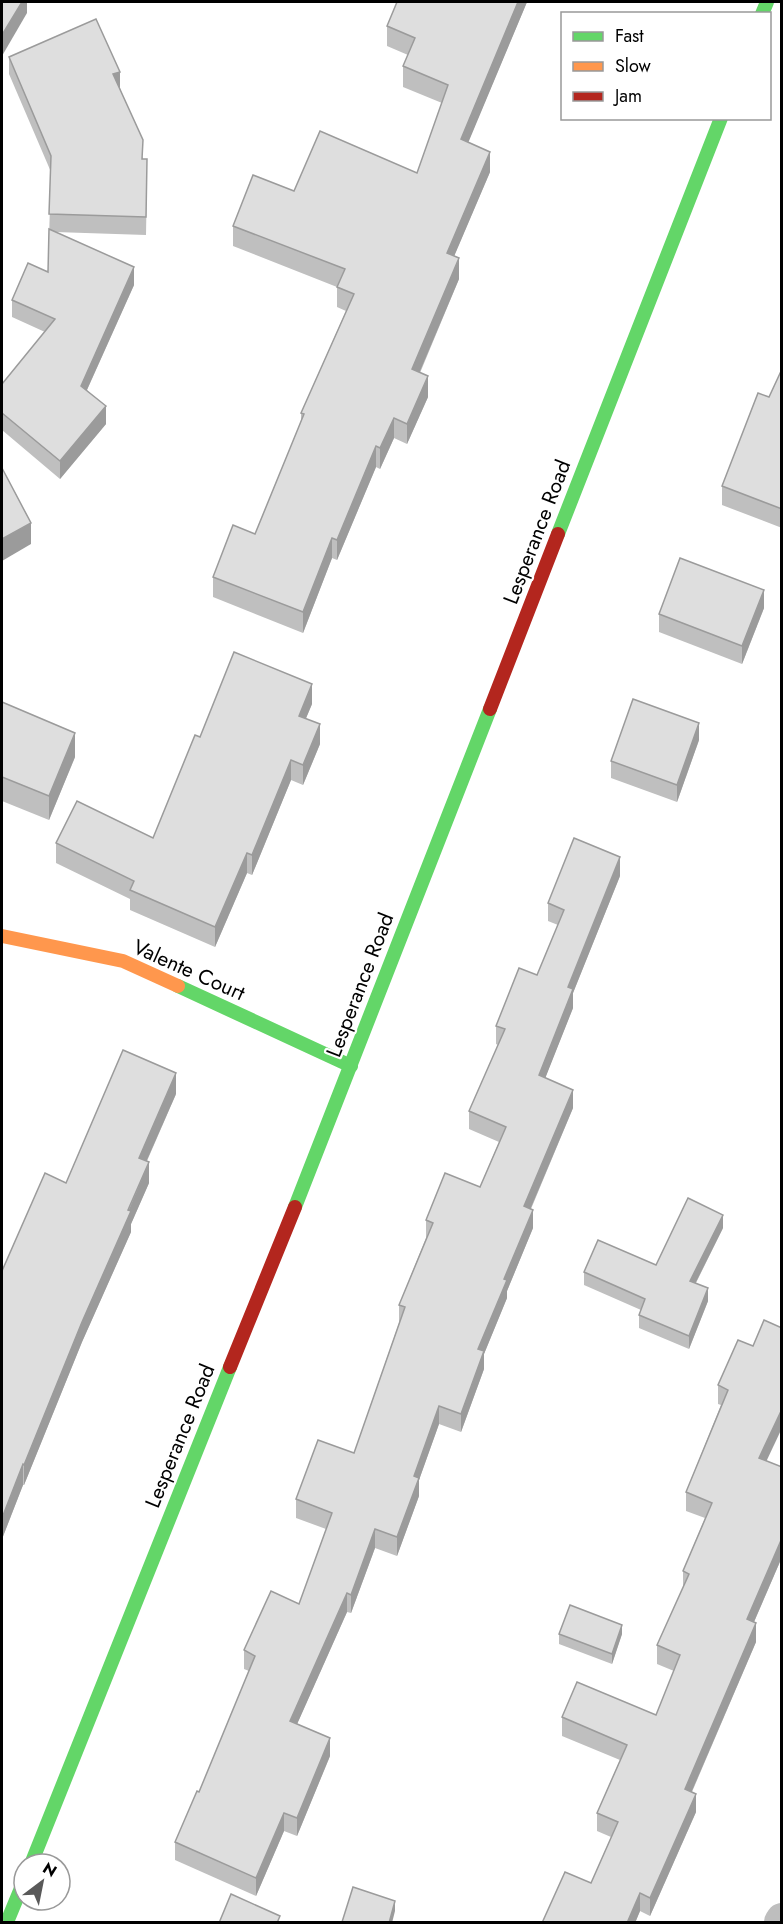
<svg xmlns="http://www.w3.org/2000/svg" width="783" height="1924" font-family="Jost,sans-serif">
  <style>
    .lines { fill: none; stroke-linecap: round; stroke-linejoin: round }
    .street { stroke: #bebebe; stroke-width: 32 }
    .fast { stroke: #63d668; stroke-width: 14 }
    .slow { stroke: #ff974d; stroke-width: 14 }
    .jam { stroke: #b3261e; stroke-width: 14 }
    .wall { fill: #bfbfbf }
    .shaded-wall { fill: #9b9b9b }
    .building { fill: #dedede; stroke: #9b9b9b; stroke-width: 1.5 }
    .labels { text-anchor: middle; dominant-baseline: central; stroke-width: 4.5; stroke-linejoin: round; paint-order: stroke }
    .street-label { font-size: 21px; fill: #000; stroke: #fff }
  </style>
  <rect width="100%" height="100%" fill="#fff"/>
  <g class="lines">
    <!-- street -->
    <path class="street" d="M780,1922L782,1919"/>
    <!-- fast -->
    <g class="fast">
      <path d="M762,14L767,2"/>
      <path d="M558,534L721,118"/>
      <path d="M178,986L351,1066"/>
      <path d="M295,1207L490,709"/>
      <path d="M31,1864L230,1367"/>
      <path d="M7,1922L24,1881"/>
    </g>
    <!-- slow -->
    <path class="slow" d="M2,936L123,961L178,986"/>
    <!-- jam -->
    <g class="jam">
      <path d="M490,709L558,534"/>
      <path d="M230,1367L295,1207"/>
    </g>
  </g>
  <!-- wall -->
  <g class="wall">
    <path d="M397,2H527L468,142L490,172L454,256L459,279L420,373L428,397L407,444L394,438L380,469L376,467L337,560L332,558L303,633L213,597V577L255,534L301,421V413L346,311L337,307V287L233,246V226L294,191L417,173L442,103L403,87V66L408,55L387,46V26Z"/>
    <path d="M9,57L120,88L143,159L147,177L146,235L55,232L134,285L87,390L106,424L60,479L2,430V384L45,332L12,317V300L48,272L51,172L9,74Z"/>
    <path d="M782,369V528L722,505V486L769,397Z"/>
    <path d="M764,608L742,664L659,632V614Z"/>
    <path d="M2,702L75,757L49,820L2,801Z"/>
    <path d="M312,704L306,718L320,744L303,785L291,780L252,875L247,873L215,947L130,910V899L56,863V843L153,838L200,737Z"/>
    <path d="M699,740L677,802L611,778V761Z"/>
    <path d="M620,876L573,993V1008L545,1078L573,1108L531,1209L533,1228L507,1291V1298L484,1354V1369L461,1432L439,1424L419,1480V1496L397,1556L375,1548L351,1613L347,1612L297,1724L330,1756L297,1836L284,1831L256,1896L175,1860V1842L199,1792L249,1671L244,1669V1650L299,1604L326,1529L296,1518V1499L354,1453L399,1323V1305L426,1238V1220L480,1187L499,1142L469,1129V1111L498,1045L496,1044V1026L537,975L558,925L548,921V903Z"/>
    <path d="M176,1094L147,1161L149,1183L131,1224V1232L82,1342L24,1485H23L2,1539V1271L66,1183Z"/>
    <path d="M723,1228L696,1283L708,1301L689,1349L639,1328V1315L641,1310L584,1285V1272L656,1265Z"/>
    <path d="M738,1340L767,1461L782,1467V1557L754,1622L756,1642L692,1792L696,1812L650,1916L640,1911L635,1923H542L591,1883L611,1837L597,1831V1813L620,1760L562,1736V1717L656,1715L674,1671L657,1664V1645L683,1588V1571L705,1518L686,1511V1492L721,1405L718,1404V1385Z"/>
    <path d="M559,1634H622L612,1664L559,1644Z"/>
  </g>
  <!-- shaded-wall -->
  <g class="shaded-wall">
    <path d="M22,2H27V13L2,56V35Z"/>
    <path d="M518,2H527L461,160V139Z"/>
    <path d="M120,72V89L113,74Z"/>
    <path d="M490,152V172L447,273V253Z"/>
    <path d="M459,258V279L412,390V369Z"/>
    <path d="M134,267V285L81,403V386Z"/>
    <path d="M428,376V397L407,444V424Z"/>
    <path d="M106,406V424L60,479V461Z"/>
    <path d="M394,418V438L380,469V448Z"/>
    <path d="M376,446V467L337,560V540Z"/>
    <path d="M31,523V544L2,561V539Z"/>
    <path d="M332,538V558L303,633V612Z"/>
    <path d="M764,590V608L742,664V646Z"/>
    <path d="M312,684V704L299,735V716Z"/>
    <path d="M699,723V740L677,802V785Z"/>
    <path d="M320,724V744L303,785V765Z"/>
    <path d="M75,733V757L49,820V796Z"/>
    <path d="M291,760V780L252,875V855Z"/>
    <path d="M247,853V873L215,947V927Z"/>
    <path d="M620,857V876L573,993V1008L539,1094V1075L568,987Z"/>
    <path d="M176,1073V1094L139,1178V1158Z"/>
    <path d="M573,1090V1108L524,1224V1206Z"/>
    <path d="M149,1162V1183L131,1224V1232L82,1342L24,1485V1465L82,1322Z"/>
    <path d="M533,1210V1228L507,1291V1298L484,1354V1369L461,1432V1414L478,1349L504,1279Z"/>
    <path d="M723,1215V1228L690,1294V1281Z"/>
    <path d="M708,1288V1301L689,1349V1336Z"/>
    <path d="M439,1406V1424L419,1480V1496L397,1556V1537L414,1476Z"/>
    <path d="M782,1409V1428L759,1477V1458Z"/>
    <path d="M23,1464V1485L2,1539V1518Z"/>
    <path d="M375,1529V1548L351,1613V1595Z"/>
    <path d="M782,1538V1557L747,1638V1619Z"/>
    <path d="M347,1593V1612L290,1740V1721Z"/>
    <path d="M756,1623V1642L685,1807V1789Z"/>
    <path d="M622,1625V1634L612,1664V1654Z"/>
    <path d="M330,1738V1756L297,1836V1818Z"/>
    <path d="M696,1794V1812L650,1916V1898Z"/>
    <path d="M284,1813V1831L256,1896V1878Z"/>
    <path d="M640,1893V1911L635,1923H627Z"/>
    <path d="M395,1901V1911L392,1923H389Z"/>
  </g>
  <!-- building -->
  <g class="building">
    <path d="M2,2H22L2,35Z"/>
    <path d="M397,2H518L461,139L490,152L447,253L459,258L412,369L428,376L407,424L394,418L380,448L376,446L337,540L332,538L303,612L213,577L233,525L255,534L304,414L301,413L354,294L337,287L345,269L233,226L253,175L294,191L320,131L417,173L448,85L403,66L415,38L387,26Z"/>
    <path d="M96,19L120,72L113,74L143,140L142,159H147L146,217L49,214L51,156L9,57Z"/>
    <path d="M49,229L134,267L81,386L106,406L60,461L2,413V384L55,319L12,300L28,263L48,272Z"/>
    <path d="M782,369V509L722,486L758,393L769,397Z"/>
    <path d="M2,468L31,523L2,539Z"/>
    <path d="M680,558L764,590L742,646L659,614Z"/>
    <path d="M234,652L312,684L299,716L320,724L303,765L291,760L252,855L247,853L215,927L130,890L134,881L56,843L77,801L153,838L195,735L200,737Z"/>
    <path d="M633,699L699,723L677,785L611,761Z"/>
    <path d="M2,702L75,733L49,796L2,777Z"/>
    <path d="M574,838L620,857L568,987L573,989L539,1075L573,1090L524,1206L533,1210L504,1279L507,1280L478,1349L484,1351L461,1414L439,1406L414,1476L419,1478L397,1537L375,1529L351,1595L347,1593L290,1721L330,1738L297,1818L284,1813L256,1878L175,1842L197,1791L199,1792L255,1656L244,1650L271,1591L299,1604L332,1513L296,1499L318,1440L354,1453L405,1307L399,1305L433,1223L426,1220L445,1173L480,1187L506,1127L469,1111L505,1029L496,1026L519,968L537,975L564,910L548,903Z"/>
    <path d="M123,1050L176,1073L139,1158L149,1162L128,1210L131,1211L82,1322L24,1465L23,1464L2,1518V1271L45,1173L66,1183Z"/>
    <path d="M688,1198L723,1215L690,1281L708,1288L689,1336L639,1315L645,1299L584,1272L598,1240L656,1265Z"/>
    <path d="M764,1320L782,1328V1409L759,1458L782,1467V1538L747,1619L756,1623L685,1789L696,1794L650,1898L640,1893L627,1923H542L565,1872L591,1883L618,1822L597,1813L627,1745L562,1717L577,1682L656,1715L680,1655L657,1645L689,1574L683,1571L712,1503L686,1492L728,1390L718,1385L738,1340L753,1346Z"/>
    <path d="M570,1605L622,1625L612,1654L559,1634Z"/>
    <path d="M353,1887L395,1901L389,1923H345L342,1922Z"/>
    <path d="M231,1894L280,1916L277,1923H219Z"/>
  </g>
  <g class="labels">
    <!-- street labels -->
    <g class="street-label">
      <text transform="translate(537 532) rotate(-69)">Lesperance Road</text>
      <text transform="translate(189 970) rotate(24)">Valente Court</text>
      <text transform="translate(360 985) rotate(-69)">Lesperance Road</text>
      <text transform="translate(180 1436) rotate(-68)">Lesperance Road</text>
    </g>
  </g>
  <!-- border -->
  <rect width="783" height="1924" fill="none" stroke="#000000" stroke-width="6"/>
  <!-- legend -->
  <rect x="561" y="12" width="210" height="108" fill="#ffffff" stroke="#999999" stroke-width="1.5"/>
  <rect x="573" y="32" width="30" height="9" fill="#63d668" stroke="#999999" stroke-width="1.5"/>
  <text x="615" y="42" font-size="18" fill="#000000">Fast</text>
  <rect x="573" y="62" width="30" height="9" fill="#ff974d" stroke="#999999" stroke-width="1.5"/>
  <text x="615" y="72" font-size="18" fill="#000000">Slow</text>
  <rect x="573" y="92" width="30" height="9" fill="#b3261e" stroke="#999999" stroke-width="1.5"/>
  <text x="615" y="102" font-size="18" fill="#000000">Jam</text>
  <!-- north arrow -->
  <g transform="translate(42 1882) rotate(32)"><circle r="28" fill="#ffffff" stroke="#999999" stroke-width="1.5"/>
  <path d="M0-4.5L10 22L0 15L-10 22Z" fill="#595959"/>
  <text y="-9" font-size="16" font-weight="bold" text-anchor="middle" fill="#000000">N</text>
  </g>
</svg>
